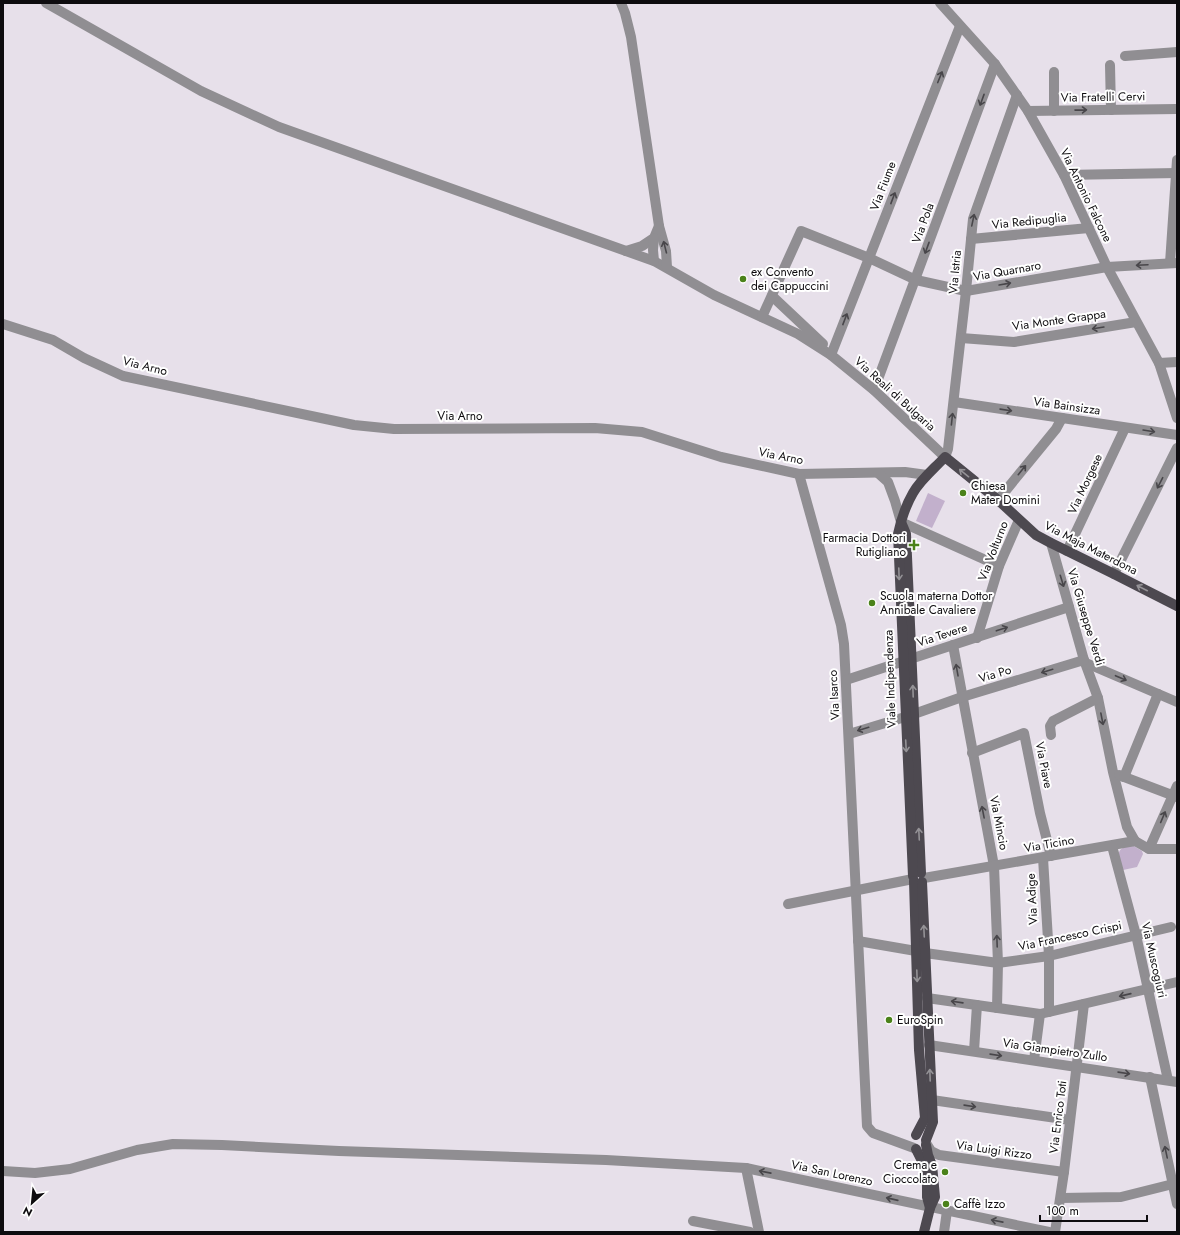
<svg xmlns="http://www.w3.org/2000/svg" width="1180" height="1235" font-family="Jost,sans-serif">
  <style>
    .green { fill: #c2b0cc }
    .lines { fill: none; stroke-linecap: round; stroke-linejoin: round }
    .minor { stroke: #908e92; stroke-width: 10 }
    .major { stroke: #4d4950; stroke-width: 10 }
    .oneway { stroke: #48464a }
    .oneway2 { stroke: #949296 }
    .poi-dot { fill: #4b821a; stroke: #fff; stroke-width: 1.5 }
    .labels { text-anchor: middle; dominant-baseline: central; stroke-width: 4; stroke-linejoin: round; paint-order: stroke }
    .street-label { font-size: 12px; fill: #0e0c0f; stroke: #fff }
    .poi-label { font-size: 12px; fill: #0e0c0f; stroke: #fff; text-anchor: start }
  </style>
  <rect width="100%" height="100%" fill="#e7e0ea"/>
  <!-- green -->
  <g class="green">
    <path d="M928,493L945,501L932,528L916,521Z"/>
    <path d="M1132,845L1142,851L1143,854L1137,867L1123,870C1119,855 1113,849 1132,845Z"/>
  </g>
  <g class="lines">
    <!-- minor -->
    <g class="minor">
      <path d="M46,3L201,91L279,127L626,251L654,261L714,295L798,334L831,355L874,390L945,457L948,449L966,291L973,219L1017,95"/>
      <path d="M621,3L625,13L631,37L659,226L666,251L667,267"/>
      <path d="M940,3L995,64L1028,111L1064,175L1107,267L1159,363L1177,418"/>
      <path d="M1125,56L1177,52"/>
      <path d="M1110,65L1111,110"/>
      <path d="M1028,111L1177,109"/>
      <path d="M1054,111V72"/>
      <path d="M1064,175L1177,173"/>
      <path d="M971,239L1089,228"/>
      <path d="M626,251L642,246L654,238L659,226"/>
      <path d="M654,261L653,250L654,238"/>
      <path d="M1170,263L1177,160"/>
      <path d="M772,296L823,344"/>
      <path d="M762,317L801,231L869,258L916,280L966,291L1107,267L1177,263"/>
      <path d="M3,324L53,340L84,358L123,376L354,425L394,429L595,428L642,432L721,457L799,474L905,472L927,475"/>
      <path d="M961,338L1014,342L1136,322"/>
      <path d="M831,355L960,26"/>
      <path d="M1159,363L1177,362"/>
      <path d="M874,390L995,64"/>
      <path d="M954,402L1177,435"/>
      <path d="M878,473L888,482L895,501L901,522L999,566"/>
      <path d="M799,474L841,625L844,644L867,1126L873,1133L914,1148"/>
      <path d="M998,500L1056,429L1062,418"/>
      <path d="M1051,543L1084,660L1098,698L1113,772L1127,827L1135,841"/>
      <path d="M1067,551L1125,428"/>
      <path d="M1114,574L1177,448"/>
      <path d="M977,638L999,566L1019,520"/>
      <path d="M953,645L994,866L998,963L997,1008"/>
      <path d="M1086,663L1177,702"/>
      <path d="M846,680L1069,607"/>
      <path d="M914,714L962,697L1084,660"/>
      <path d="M849,734L905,717"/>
      <path d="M1051,735L1050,726L1053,721L1098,698"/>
      <path d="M972,753L1024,733L1040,813L1051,856"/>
      <path d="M1119,775L1177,797"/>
      <path d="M1124,777L1158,694"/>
      <path d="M1112,846L1136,935L1168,1080"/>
      <path d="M1149,849L1177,786"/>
      <path d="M1043,858L1049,956V1012"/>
      <path d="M924,878L1135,841L1149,849H1177"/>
      <path d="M788,904L913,879"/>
      <path d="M858,941L916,951"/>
      <path d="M925,953L998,963L1049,956L1171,927"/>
      <path d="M927,998L1040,1014L1177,982"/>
      <path d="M929,1045L1177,1082"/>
      <path d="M974,1051L977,1005"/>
      <path d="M1034,1060L1040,1014"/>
      <path d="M1150,1077L1177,1204"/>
      <path d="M932,1100L1070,1120"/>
      <path d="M926,1143L931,1151L939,1155L1064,1172"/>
      <path d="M746,1168L759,1232"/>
      <path d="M3,1171L35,1173L70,1169L137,1150L173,1144L222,1145L339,1151L606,1160L746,1168L1049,1232"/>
      <path d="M1061,1198L1121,1197L1177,1183"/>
      <path d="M693,1221L750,1232"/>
      <path d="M944,1232L947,1211"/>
      <path d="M1055,1232L1064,1172L1084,1004"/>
    </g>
    <!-- major -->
    <g class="major">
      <path d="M901,522L906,534L921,873"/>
      <path d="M913,876L898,534C901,520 906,505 913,493C921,479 935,468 945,457L998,500L1036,535L1051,543L1114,574L1177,606"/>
      <path d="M914,881L919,1050L925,1118L916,1135"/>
      <path d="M922,882L933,1122L926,1140"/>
      <path d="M916,1149L927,1171V1197L930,1208"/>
      <path d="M924,1232L930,1208L935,1197L932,1165L928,1155L926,1145"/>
    </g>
  </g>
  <!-- one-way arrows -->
  <defs><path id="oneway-shaft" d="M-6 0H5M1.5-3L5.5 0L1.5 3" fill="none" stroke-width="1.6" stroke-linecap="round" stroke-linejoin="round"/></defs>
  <g class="oneway">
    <use href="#oneway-shaft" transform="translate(940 77) rotate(-68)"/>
    <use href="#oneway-shaft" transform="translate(982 100) rotate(110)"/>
    <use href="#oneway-shaft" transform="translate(1081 110) rotate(-1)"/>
    <use href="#oneway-shaft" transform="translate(893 198) rotate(-69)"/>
    <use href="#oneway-shaft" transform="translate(973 220) rotate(-78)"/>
    <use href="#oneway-shaft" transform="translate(665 247) rotate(-104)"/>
    <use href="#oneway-shaft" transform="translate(927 248) rotate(110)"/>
    <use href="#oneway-shaft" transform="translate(1142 265) rotate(177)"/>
    <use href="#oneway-shaft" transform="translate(1005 284) rotate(-10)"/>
    <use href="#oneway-shaft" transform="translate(845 319) rotate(-69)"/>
    <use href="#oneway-shaft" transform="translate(1098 328) rotate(171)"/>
    <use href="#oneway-shaft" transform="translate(1006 410) rotate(8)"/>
    <use href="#oneway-shaft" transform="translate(952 419) rotate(-84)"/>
    <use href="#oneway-shaft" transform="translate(1149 431) rotate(9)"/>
    <use href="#oneway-shaft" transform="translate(1022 470) rotate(-51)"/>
    <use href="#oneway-shaft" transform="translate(1160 483) rotate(117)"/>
    <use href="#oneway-shaft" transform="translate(1062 581) rotate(73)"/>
    <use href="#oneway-shaft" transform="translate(1002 629) rotate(-18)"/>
    <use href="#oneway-shaft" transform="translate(957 670) rotate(-100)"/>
    <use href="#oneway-shaft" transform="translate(1047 671) rotate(163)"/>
    <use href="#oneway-shaft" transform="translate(1121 678) rotate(23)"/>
    <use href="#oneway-shaft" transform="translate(1102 719) rotate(79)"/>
    <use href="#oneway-shaft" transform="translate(863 729) rotate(163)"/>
    <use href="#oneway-shaft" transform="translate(983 812) rotate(-101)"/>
    <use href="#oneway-shaft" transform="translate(1163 817) rotate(-67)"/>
    <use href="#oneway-shaft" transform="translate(997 941) rotate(-92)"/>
    <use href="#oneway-shaft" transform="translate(1125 995) rotate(167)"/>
    <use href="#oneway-shaft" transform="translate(957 1002) rotate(-172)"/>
    <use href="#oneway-shaft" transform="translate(996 1055) rotate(8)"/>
    <use href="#oneway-shaft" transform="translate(1124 1073) rotate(8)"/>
    <use href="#oneway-shaft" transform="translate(970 1106) rotate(8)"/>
    <use href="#oneway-shaft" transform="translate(1166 1152) rotate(-102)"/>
    <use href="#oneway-shaft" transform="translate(765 1172) rotate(-169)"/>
    <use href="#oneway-shaft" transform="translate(892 1199) rotate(-167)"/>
    <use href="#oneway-shaft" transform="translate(997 1221) rotate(-169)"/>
  </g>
  <g class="oneway2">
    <use href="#oneway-shaft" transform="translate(964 473) rotate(-141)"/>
    <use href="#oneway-shaft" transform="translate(899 574) rotate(88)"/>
    <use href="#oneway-shaft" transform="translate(1142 588) rotate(-153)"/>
    <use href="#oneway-shaft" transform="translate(913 691) rotate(-92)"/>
    <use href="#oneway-shaft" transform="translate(906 746) rotate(87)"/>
    <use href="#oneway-shaft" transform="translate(919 834) rotate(-93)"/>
    <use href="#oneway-shaft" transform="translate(924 931) rotate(-93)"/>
    <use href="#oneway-shaft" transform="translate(917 976) rotate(88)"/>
    <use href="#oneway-shaft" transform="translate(930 1075) rotate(-92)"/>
  </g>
  <!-- markers -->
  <g class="poi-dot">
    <circle cx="743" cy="279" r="4"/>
    <circle cx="963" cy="493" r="4"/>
    <path d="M912 539h4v4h4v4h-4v4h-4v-4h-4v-4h4z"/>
    <circle cx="872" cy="603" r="4"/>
    <circle cx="889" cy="1020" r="4"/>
    <circle cx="945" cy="1172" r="4"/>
    <circle cx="946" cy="1204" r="4"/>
  </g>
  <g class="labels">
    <!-- street labels -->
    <g class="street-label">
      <text transform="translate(1103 97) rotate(-1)">Via Fratelli Cervi</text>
      <text transform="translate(883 186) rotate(-69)">Via Fiume</text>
      <text transform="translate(1086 195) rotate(64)">Via Antonio Falcone</text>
      <text transform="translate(1029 221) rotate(-6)">Via Redipuglia</text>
      <text transform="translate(923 223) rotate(-70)">Via Pola</text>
      <text transform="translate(1007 271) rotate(-10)">Via Quarnaro</text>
      <text transform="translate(955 272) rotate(-85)">Via Istria</text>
      <text transform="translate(1059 320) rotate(-8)">Via Monte Grappa</text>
      <text transform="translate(145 366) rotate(14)">Via Arno</text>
      <text transform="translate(895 394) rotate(42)">Via Reali di Bulgaria</text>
      <text transform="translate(1067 406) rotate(8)">Via Bainsizza</text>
      <text x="460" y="416">Via Arno</text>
      <text transform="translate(781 456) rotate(11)">Via Arno</text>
      <text transform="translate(1085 484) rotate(-65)">Via Morgese</text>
      <text transform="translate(1091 548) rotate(27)">Via Maja Materdona</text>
      <text transform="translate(993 551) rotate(-69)">Via Volturno</text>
      <text transform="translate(1086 617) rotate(73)">Via Giuseppe Verdi</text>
      <text transform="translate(942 635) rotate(-18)">Via Tevere</text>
      <text transform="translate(995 674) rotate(-17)">Via Po</text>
      <text transform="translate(890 679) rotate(-92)">Viale Indipendenza</text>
      <text transform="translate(834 695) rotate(-93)">Via Isarco</text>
      <text transform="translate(1044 765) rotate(79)">Via Piave</text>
      <text transform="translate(999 823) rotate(79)">Via Mincio</text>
      <text transform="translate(1049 844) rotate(-10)">Via Ticino</text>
      <text transform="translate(1032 899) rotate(-93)">Via Adige</text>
      <text transform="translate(1070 936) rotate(-12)">Via Francesco Crispi</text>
      <text transform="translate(1154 960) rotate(77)">Via Muscogiuri</text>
      <text transform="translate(1055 1050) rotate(8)">Via Giampietro Zullo</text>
      <text transform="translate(1058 1117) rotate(-83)">Via Enrico Toti</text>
      <text transform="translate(994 1150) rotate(8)">Via Luigi Rizzo</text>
      <text transform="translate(832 1173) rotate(12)">Via San Lorenzo</text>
    </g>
    <!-- poi labels -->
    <g class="poi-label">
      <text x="751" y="272">ex Convento<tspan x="751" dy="14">dei Cappuccini</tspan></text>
      <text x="971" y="486">Chiesa<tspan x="971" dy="14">Mater Domini</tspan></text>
      <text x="906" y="538" text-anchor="end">Farmacia Dottori<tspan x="906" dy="14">Rutigliano</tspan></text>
      <text x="880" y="596">Scuola materna Dottor<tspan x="880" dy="14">Annibale Cavaliere</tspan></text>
      <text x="897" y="1020">EuroSpin</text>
      <text x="937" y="1165" text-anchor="end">Crema e<tspan x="937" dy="14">Cioccolato</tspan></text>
      <text x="954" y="1204">Caffè Izzo</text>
    </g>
  </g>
  <!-- border -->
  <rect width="1180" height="1235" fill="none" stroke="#0e0c0f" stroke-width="8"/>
  <!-- north arrow -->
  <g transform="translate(32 1203) rotate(207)" stroke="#ffffff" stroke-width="3" paint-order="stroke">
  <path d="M0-3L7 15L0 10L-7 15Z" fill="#0e0c0f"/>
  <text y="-6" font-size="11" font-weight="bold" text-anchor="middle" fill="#0e0c0f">N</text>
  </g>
  <!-- scale -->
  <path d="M1040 1215v6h107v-6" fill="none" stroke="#0e0c0f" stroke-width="2"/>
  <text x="1046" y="1215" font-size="12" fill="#0e0c0f" stroke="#ffffff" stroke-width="3" paint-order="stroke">100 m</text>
</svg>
